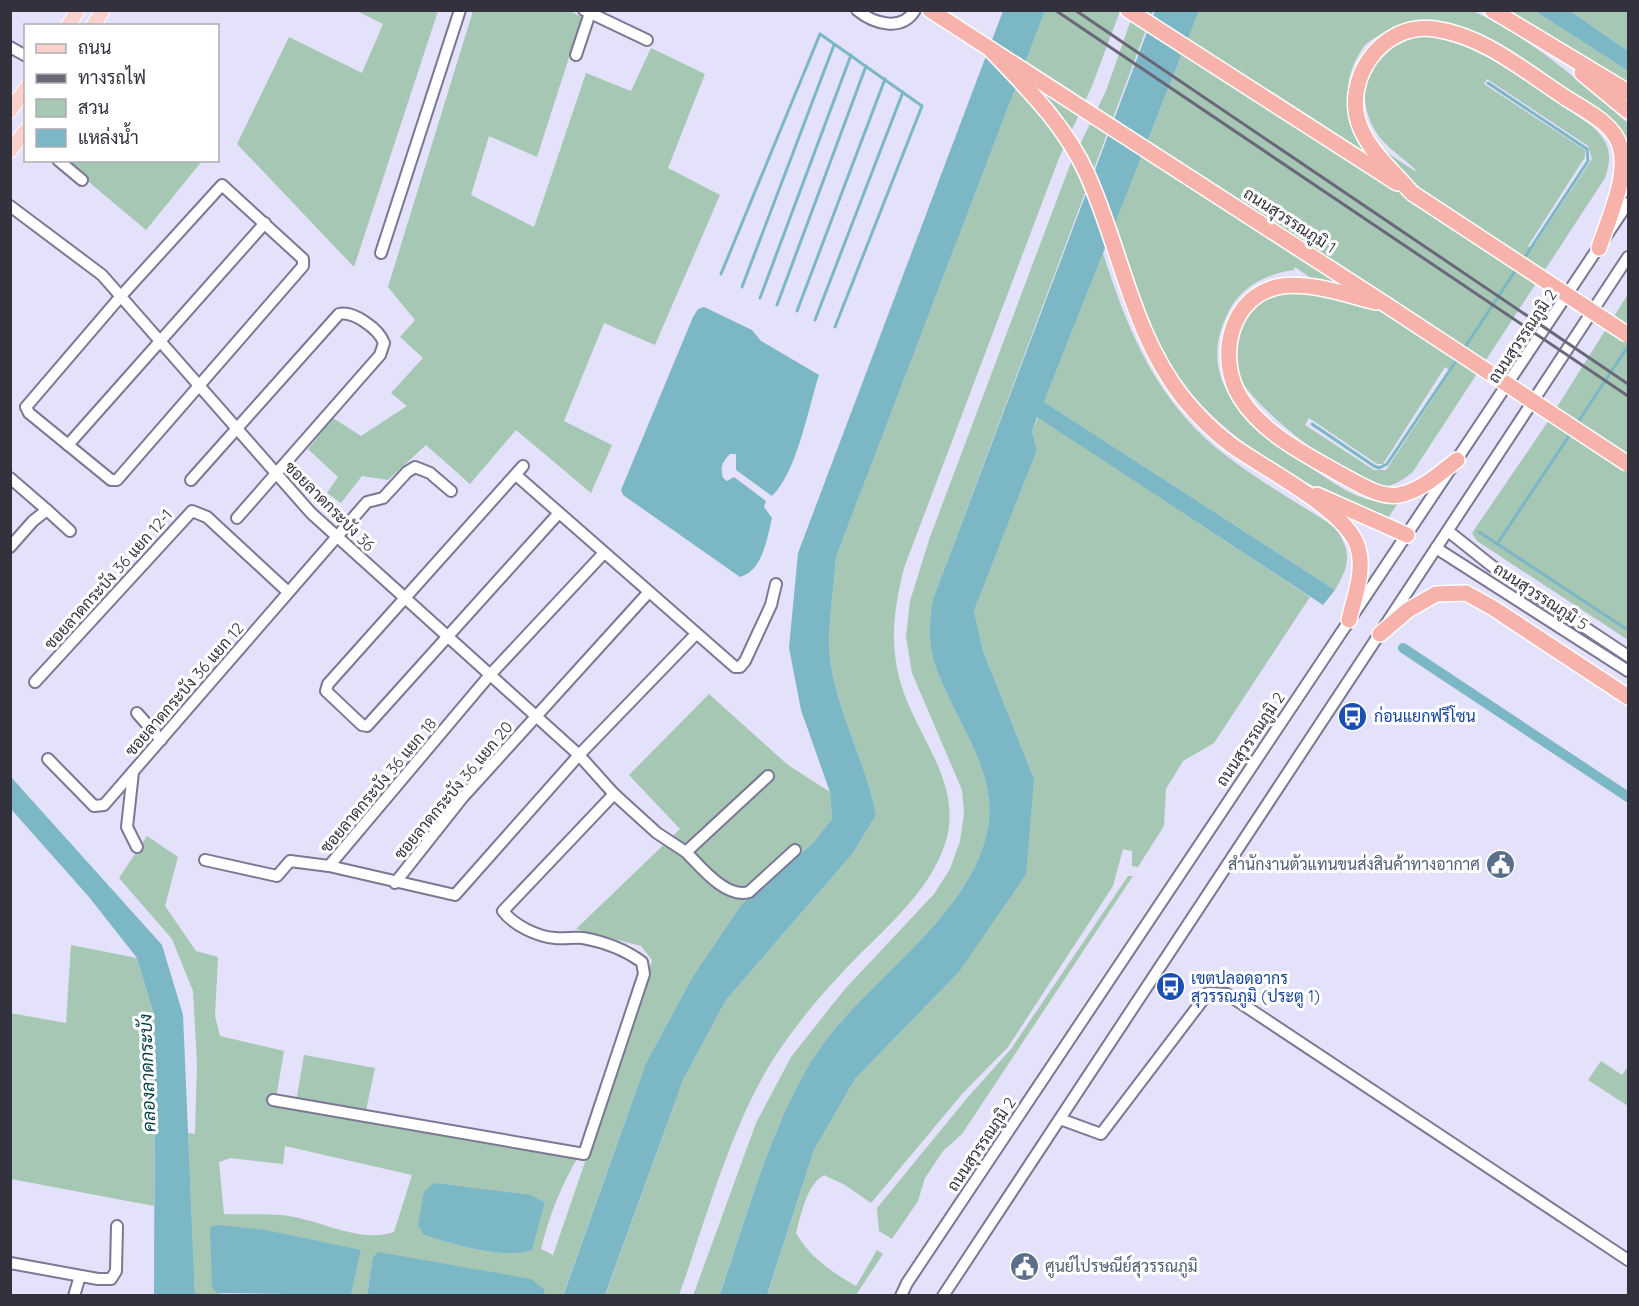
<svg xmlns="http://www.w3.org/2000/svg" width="1639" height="1306" font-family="Quicksand,Sarabun,sans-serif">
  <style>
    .green { fill: #a6c7b4; fill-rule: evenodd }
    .water { fill: #7cb7c6 }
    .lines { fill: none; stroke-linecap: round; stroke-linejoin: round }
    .stream { stroke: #7cb7c6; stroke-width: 3 }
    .canal { stroke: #7cb7c6; stroke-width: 10 }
    .minor-casing { stroke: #7b7894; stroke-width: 14 }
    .major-casing { stroke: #fff; stroke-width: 16 }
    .highway-casing { stroke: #fff; stroke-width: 18 }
    .minor { stroke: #fff; stroke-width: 10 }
    .major { stroke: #fad1cd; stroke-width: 14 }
    .highway { stroke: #f7b2ac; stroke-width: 15 }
    .rail { stroke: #6a6878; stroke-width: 3 }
    .highway-bridge-casing { stroke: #fff; stroke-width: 18; stroke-linecap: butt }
    .highway-bridge { stroke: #f7b2ac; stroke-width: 15 }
    .labels { text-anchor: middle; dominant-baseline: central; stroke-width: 6; stroke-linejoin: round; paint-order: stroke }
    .street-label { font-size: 16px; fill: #32313d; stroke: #fff }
    .transit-label { font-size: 16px; fill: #164399; stroke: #fff; text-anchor: start }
    .service-label { font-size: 16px; fill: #4e5e75; stroke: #fff; text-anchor: end }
    .water-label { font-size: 18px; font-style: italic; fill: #013b46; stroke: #fff }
  </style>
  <rect width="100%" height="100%" fill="#e4e1fa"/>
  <!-- green -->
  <g class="green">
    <path d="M357,11H438L354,267L237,144L289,37L362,73L383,24Z"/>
    <path d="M473,11H570L582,17L537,157L489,136L471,195L534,227L586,73L631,91L651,48L705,74L668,168L720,195L655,345L604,323L564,421L612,445L591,493L516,430L470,484L426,445L388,480L362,476L341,503L327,493L338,477L308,449L333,418L361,436L407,406L391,393L423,358L400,337L415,320L388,287Z"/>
    <path d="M1045,11H1120L1092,86L1059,158L904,568C894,608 889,644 901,684C916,736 963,783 946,841C929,896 877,934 840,975C818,998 798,1023 780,1049C733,1117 707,1217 679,1295L605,1296L683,1080L726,1000L853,853L876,815C866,759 831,702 829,645C829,616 834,586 836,557Z"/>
    <path d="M1134,11H1153L933,599C929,620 928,641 934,662C951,716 998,768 988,827C972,919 860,983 812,1060C770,1128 746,1220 719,1295L693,1296L756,1123L791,1057L844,990L934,894L950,869L960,841L964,814L962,790L912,673L906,637L910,601L930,537L1070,165L1106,91Z"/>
    <path d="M1199,11H1473C1531,38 1580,82 1628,123V152C1623,142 1618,128 1611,120C1598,106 1574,95 1558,84C1510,50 1417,0 1365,45C1344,74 1345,98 1354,131L1418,173C1404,156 1384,149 1372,125C1346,70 1396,22 1451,41C1502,59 1548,97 1592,126C1610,143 1613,155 1605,178L1412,473C1402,480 1392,488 1379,486C1348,482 1249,405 1238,374C1223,329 1260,286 1306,290C1319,291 1333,298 1344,301L1295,267L1294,270C1266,274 1240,287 1228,313C1191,386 1257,433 1311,468C1339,486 1364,507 1399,501L1385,523C1270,465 1183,424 1136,295C1129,276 1116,245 1115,226C1114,215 1128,190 1132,179C1155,123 1177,67 1199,11ZM1487,79L1588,146L1592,159L1532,249L1528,246L1585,157V150L1484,84ZM1445,367L1451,371L1386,470H1374L1305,425L1309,418L1377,464H1383Z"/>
    <path d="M1508,11H1535L1628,71V88Z"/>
    <path d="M1570,11H1628V51Z"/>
    <path d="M64,161H202L146,230Z"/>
    <path d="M1103,253C1125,323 1151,388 1206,439C1243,472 1293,500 1335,527C1352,553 1350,564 1335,590L1044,402Z"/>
    <path d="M1628,294V640L1477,541L1472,533L1547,423Z"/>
    <path d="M1038,417L1310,597L1214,743L1183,761L1166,789L1164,826L1138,867L1132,866V851L1123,849L1113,886L1008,1047L963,1093L871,1203L845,1185L824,1175C807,1184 801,1215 796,1233C810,1258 832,1272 856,1286L877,1250L883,1254L856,1295L767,1296L814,1150L855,1079L959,972L1034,779L983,651L974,611L1037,450L1032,432Z"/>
    <path d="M709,694L788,765L830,792L832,819L812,844L741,905L693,976L646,1063L563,1295H543L545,1289L373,1257L367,1295H351L361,1250L217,1293L232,1295H195L188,1133L195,1134L197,1063L193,991L172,939L119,878L147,836L178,857L165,906L196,951L218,957L215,1016L220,1036L284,1051L276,1098L296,1102L304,1055L375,1068L365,1115L578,1157C561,1186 549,1216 541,1249L553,1255L634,1020L652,960L641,946L576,929L680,829L629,775ZM285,1146L412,1175L394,1232C362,1243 326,1223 294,1217C275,1213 244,1215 224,1214L219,1162L230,1158L283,1164ZM545,1203L532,1250C505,1260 453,1244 424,1235Z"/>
    <path d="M1128,876H1133L962,1134L943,1151L925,1178L918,1201L892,1239L879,1231L877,1208L968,1097L1011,1049Z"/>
    <path d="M71,945L137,958L155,1020L154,1206L11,1179L10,1013L66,1023Z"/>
    <path d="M1601,1061L1622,1075L1627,1068L1628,1070V1106L1588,1080Z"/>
  </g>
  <!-- water -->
  <g class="water">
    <path d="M1003,11H1045L836,557C834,586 829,616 829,645C831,702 866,759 876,815L853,853L726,1000L683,1080L605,1295L563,1296L646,1063L693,976L741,905L812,844L832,819L830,792L801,710L789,648L798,553Z"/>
    <path d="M1155,11H1199L1044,402L1335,590L1323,605L1037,417L1032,432L1037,450L974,611L983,651L1034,779L1026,874L959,972L855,1079L814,1150L767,1295L719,1296C746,1220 770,1128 812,1060C860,983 972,919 988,827C998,768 951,716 934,662C928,641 929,620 933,599Z"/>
    <path d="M1535,11H1570L1628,51V71Z"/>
    <path d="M704,307L752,330L761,341L819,375C808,409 797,472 772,496L736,470V454H730C722,462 720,467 723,478L727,481L734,477L766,501L764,507L772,518C767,538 763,571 740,577L623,495L621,490L693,317L698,309Z"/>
    <path d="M11,777L162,945L183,1015L195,1295H154L155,1019L137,958L89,897L11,809Z"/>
    <path d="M434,1183L531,1195L545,1203L532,1250C505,1260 452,1244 424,1235L418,1225L424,1192Z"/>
    <path d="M218,1225L265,1230L361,1250L351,1295L217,1293L212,1287L210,1227Z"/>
    <path d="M378,1252L531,1279L545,1290L543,1296L367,1295L373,1257Z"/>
  </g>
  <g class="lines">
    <!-- stream -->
    <g class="stream">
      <path d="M1488,83L1587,149L1588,161L1523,260"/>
      <path d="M721,274L820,34L922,106L835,327"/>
      <path d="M742,287L834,45"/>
      <path d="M760,298L851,55"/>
      <path d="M777,305L866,66"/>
      <path d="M797,311L885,79"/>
      <path d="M815,320L903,92"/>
      <path d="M1463,350L1517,268"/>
      <path d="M1312,424L1374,466L1379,468L1387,464L1458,358"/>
      <path d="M1576,425L1628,346"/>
      <path d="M1479,532L1628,630"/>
      <path d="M1497,544L1571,433"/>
    </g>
    <!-- canal -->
    <path class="canal" d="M1403,648L1628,797"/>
    <defs>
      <g id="minor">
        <path d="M584,10L647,40"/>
        <path d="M857,10C874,24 902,32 915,10"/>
        <path d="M10,47L26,56"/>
        <path d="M576,55L590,13"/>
        <path d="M58,160L82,180"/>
        <path d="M222,185L303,259V266L117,480H111L29,413L26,407L121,296Z"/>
        <path d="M10,206L102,275L311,513L579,755L614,794L657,833L686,852L768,776"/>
        <path d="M381,253L460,10"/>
        <path d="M68,445L265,223"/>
        <path d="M523,466L328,684L326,691L362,725L367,726L558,514"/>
        <path d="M516,475L735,667H740L745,661L771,605L776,584"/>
        <path d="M10,478L47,510L33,521L10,547"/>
        <path d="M191,480L339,314C354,311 379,329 384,343L380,355L237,518"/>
        <path d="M47,510L70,531"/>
        <path d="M1448,531L1492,566L1628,656"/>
        <path d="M1436,548L1628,671"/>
        <path d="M35,682L192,511L207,517L288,592"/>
        <path d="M137,713L161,740"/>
        <path d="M48,759L94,806L104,805L367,502L383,498L407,472L415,467L430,473L451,491"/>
        <path d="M133,772L127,827L137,847"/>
        <path d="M686,852C701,867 726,899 749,892L795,850"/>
        <path d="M205,860L277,876L290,861L329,866L489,676L603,554"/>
        <path d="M329,866L455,895L579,755L696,634"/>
        <path d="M395,883L463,797L648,593"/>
        <path d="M273,1100L584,1154L644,974L642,962C624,949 605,942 583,938C574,937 564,939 555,938C538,937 513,925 503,911L614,794"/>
        <path d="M1060,1119L1101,1134L1208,993L1227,994L1628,1260"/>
        <path d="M10,1263L98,1279H111L116,1271L117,1226"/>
        <path d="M74,1296L80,1276"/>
        <path d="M901,1296L907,1283L1628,203"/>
        <path d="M943,1296L1628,257"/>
      </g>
      <g id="major">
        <path d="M68,26L78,10"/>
        <path d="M93,26L103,10"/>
        <path d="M10,111L26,88"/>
        <path d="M10,151L26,130"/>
      </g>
      <g id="highway">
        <path d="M930,10L1385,304"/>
        <path d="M1128,10L1397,183"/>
        <path d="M1492,10L1628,92"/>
        <path d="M990,49C1027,88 1065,125 1087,174C1121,249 1132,334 1184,399C1197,415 1213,431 1230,444C1262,468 1348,510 1358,548C1365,571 1354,598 1349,620"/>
        <path d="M1582,73L1628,111"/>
        <path d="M1412,193C1395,173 1371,153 1361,129C1340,81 1382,21 1435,29C1484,36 1523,70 1563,96C1582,109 1613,122 1620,146C1629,177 1608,219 1599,248"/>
        <path d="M1376,302C1347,295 1312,282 1282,286C1230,294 1216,357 1240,397C1262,433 1305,454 1340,474C1357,483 1379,498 1399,495C1421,491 1440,473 1457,460"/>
        <path d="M1317,495L1407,535"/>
        <path d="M1380,634L1408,610L1436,594L1466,593L1493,608L1628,697"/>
      </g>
    </defs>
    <!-- minor casing -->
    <use href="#minor" class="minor-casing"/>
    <!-- major casing -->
    <use href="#major" class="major-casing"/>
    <!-- highway casing -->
    <use href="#highway" class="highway-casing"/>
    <!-- minor -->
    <use href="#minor" class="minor"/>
    <!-- major -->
    <use href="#major" class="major"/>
    <!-- highway -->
    <use href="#highway" class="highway"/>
    <!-- rail -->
    <g class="rail">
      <path d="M1055,10L1628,396"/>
      <path d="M1075,10L1628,384"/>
    </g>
    <defs>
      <g id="highway-bridge">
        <path d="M1412,193L1628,335"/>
        <path d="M1385,304L1628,464"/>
      </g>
    </defs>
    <!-- highway-bridge casing -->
    <use href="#highway-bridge" class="highway-bridge-casing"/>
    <!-- highway-bridge -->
    <use href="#highway-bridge" class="highway-bridge"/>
  </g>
  <!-- icons -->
  <defs>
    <symbol id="bus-disc" viewBox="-11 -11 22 22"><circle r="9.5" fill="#1a4fb4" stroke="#fff"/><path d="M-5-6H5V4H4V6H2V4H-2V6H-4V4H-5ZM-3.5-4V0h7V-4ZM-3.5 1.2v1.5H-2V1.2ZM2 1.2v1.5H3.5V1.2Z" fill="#fff"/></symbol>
    <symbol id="civic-disc" viewBox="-11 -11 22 22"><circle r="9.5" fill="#5c6f8a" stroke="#fff"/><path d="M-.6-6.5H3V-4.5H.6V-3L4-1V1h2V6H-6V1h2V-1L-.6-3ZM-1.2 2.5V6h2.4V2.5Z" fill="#fff"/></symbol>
  </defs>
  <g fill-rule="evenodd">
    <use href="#bus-disc" x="1336" y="700" width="33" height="33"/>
    <use href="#civic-disc" x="1484" y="848" width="33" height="33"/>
    <use href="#bus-disc" x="1154" y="970" width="33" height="33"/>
    <use href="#civic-disc" x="1008" y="1250" width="33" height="33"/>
  </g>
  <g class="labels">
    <!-- street labels -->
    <g class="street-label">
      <text transform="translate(1290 220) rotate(33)">ถนนสุวรรณภูมิ 1</text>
      <text transform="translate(1522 336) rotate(-56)">ถนนสุวรรณภูมิ 2</text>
      <text transform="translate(330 506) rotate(45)">ซอยลาดกระบัง 36</text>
      <text transform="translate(108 579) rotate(-48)">ซอยลาดกระบัง 36 แยก 12-1</text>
      <text transform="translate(1541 596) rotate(33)">ถนนสุวรรณภูมิ 5</text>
      <text transform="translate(184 689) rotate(-49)">ซอยลาดกระบัง 36 แยก 12</text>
      <text transform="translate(1250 739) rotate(-56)">ถนนสุวรรณภูมิ 2</text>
      <text transform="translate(378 785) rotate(-50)">ซอยลาดกระบัง 36 แยก 18</text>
      <text transform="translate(453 790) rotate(-50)">ซอยลาดกระบัง 36 แยก 20</text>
      <text transform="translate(981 1144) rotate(-56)">ถนนสุวรรณภูมิ 2</text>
    </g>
    <!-- transit labels -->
    <g class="transit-label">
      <text x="1374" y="716">ก่อนแยกฟรีโซน</text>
      <text x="1191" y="978">เขตปลอดอากร<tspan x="1191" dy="18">สุวรรณภูมิ (ประตู 1)</tspan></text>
    </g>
    <!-- service labels -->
    <g class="service-label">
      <text x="1480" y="864">สำนักงานตัวแทนขนส่งสินค้าทางอากาศ</text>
      <text x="1045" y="1266" text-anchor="start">ศูนย์ไปรษณีย์สุวรรณภูมิ</text>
    </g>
    <!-- water labels -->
    <g class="water-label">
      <text transform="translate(147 1073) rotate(-92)">คลองลาดกระบัง</text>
    </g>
  </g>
  <!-- border -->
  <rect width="1639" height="1306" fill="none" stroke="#32313d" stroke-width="24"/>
  <!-- legend -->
  <rect x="24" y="24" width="195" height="138" fill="#ffffff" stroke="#adadb1" stroke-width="1.5"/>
  <rect x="36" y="44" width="30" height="9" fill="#fad1cd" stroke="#adadb1" stroke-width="1.5"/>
  <text x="78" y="54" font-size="18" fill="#32313d">ถนน</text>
  <rect x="36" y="74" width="30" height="9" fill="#6a6878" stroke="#adadb1" stroke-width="1.5"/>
  <text x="78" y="84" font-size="18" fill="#32313d">ทางรถไฟ</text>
  <rect x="36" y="99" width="30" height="18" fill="#a6c7b4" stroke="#adadb1" stroke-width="1.5"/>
  <text x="78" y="114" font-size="18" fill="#32313d">สวน</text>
  <rect x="36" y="129" width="30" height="18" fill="#7cb7c6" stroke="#adadb1" stroke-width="1.5"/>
  <text x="78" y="144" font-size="18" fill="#32313d">แหล่งน้ำ</text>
</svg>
